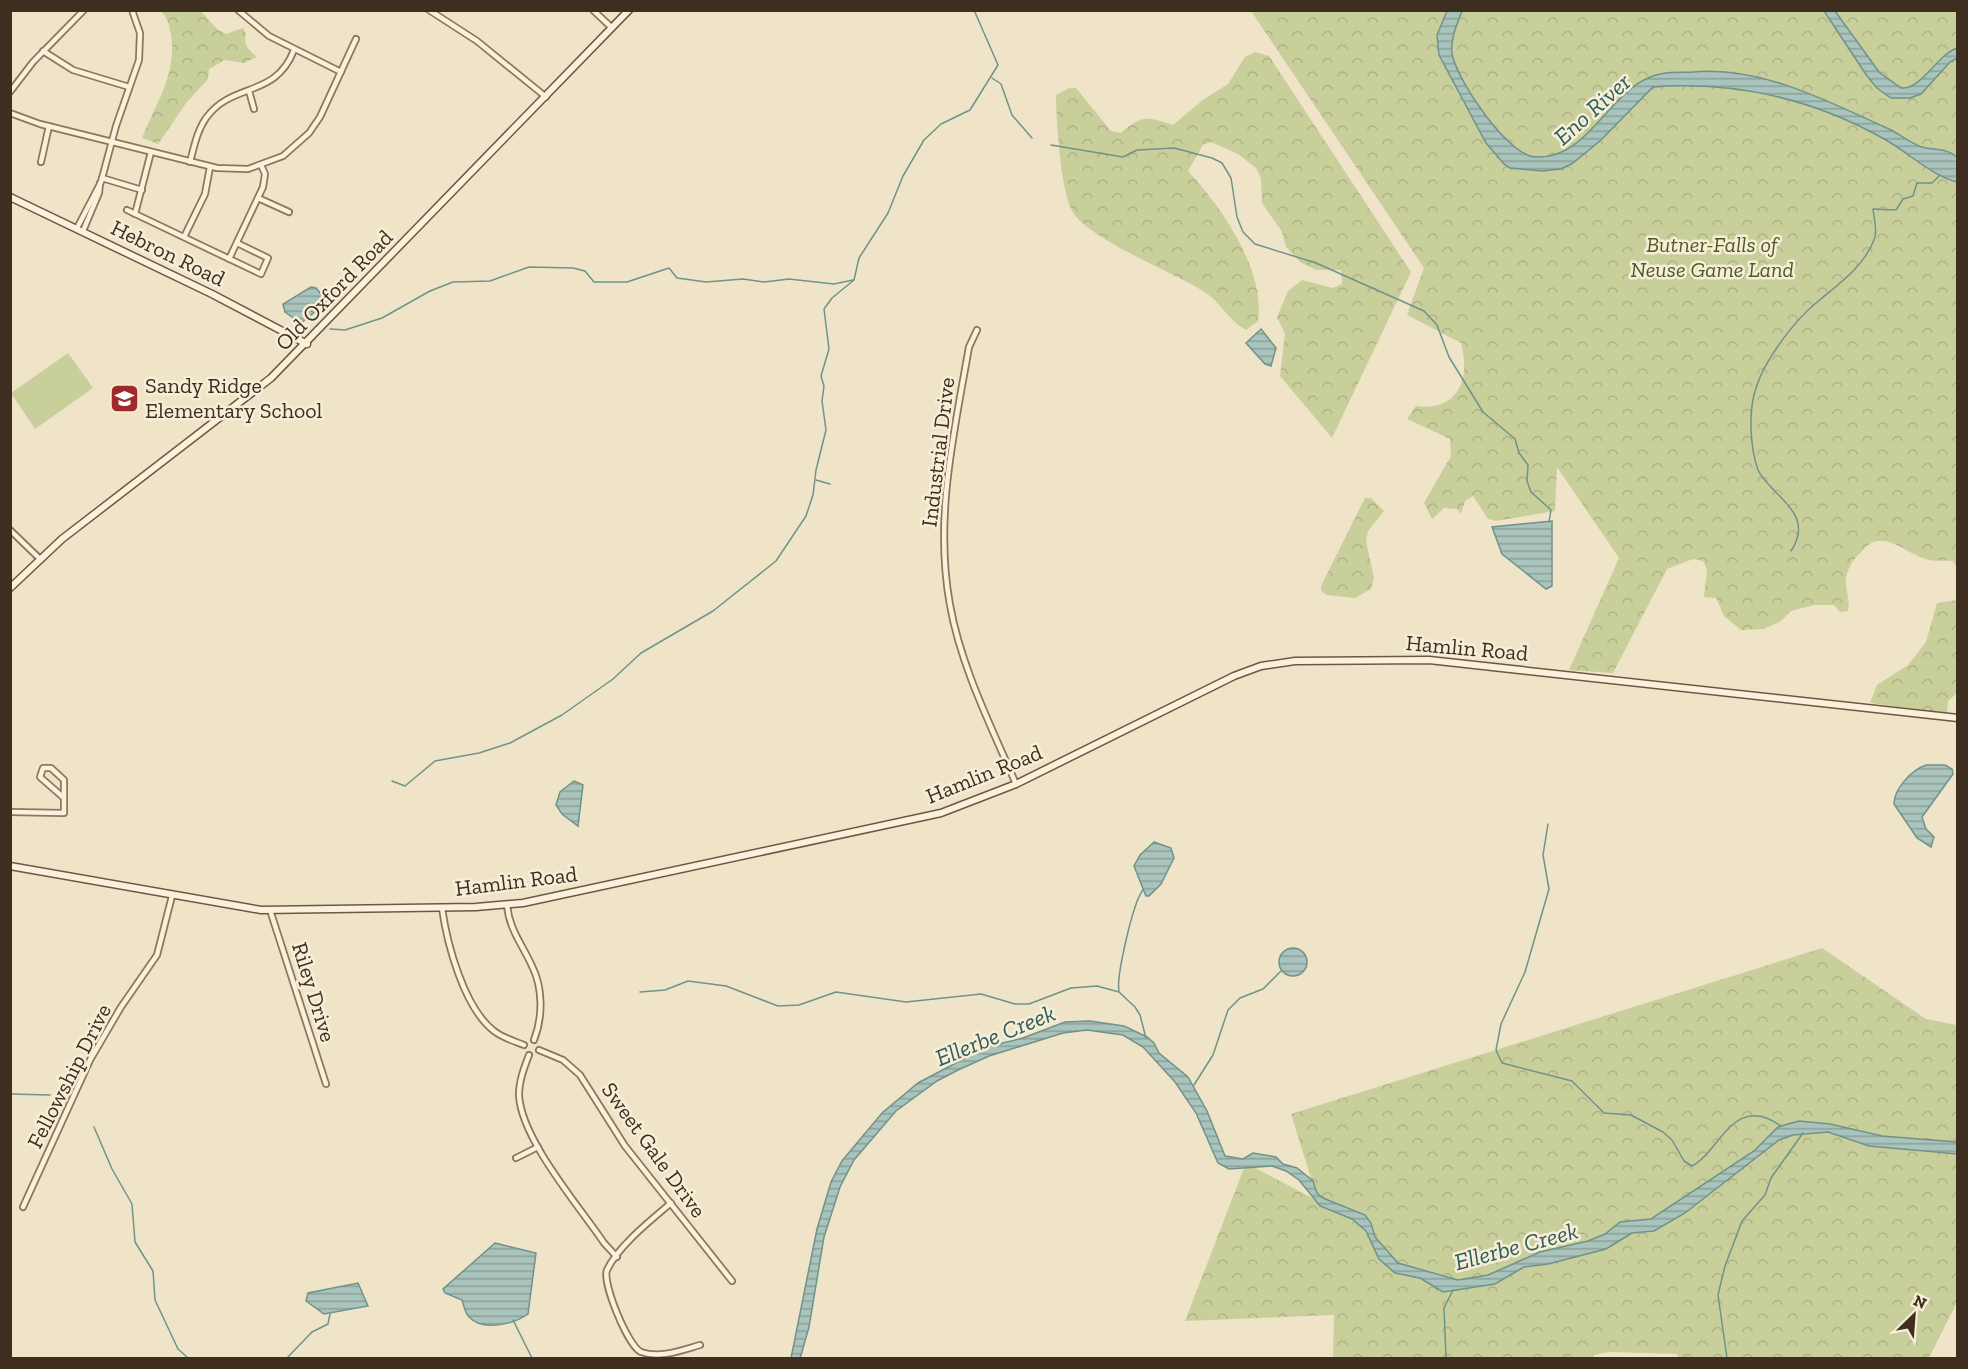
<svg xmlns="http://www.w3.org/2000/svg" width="1968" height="1369" font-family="'Zilla Slab',serif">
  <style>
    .forest { fill: url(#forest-crowns) }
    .pitch { fill: #c9cf9b }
    .water { fill: url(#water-rules); stroke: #6f938a; stroke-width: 1.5 }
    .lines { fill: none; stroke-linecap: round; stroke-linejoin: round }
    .stream { stroke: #6f938a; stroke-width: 1.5 }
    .street-casing { stroke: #8d765c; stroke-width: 8 }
    .secondary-casing { stroke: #6f573f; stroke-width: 9 }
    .street { stroke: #faf1dc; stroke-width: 4.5 }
    .secondary { stroke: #faf1dc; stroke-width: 6 }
    .labels { text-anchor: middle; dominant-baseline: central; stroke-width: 5; stroke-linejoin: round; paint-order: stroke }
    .park-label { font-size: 22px; font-style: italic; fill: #4d5a26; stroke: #f7eed8 }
    .street-label { font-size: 22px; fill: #3d2e20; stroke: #f7eed8 }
    .poi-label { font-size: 22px; fill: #3d2e20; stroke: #f7eed8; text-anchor: start }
    .water-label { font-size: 24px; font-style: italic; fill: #2f5d5a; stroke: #f7eed8 }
  </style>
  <defs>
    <pattern id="forest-crowns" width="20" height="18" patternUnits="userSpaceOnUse" patternTransform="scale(1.5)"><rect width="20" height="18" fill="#c9cf9b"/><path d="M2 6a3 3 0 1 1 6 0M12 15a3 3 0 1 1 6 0" fill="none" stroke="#aeb285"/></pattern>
    <pattern id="water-rules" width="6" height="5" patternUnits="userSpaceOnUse" patternTransform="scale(1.5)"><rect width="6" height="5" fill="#a9c4bc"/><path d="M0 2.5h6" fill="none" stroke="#8ba098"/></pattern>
  </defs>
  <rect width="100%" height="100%" fill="#f0e4c8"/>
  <!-- forest -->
  <g class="forest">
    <path d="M160,11H201L217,29L226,34L243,28L246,34C243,45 249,50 257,57L244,63L225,60L209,69L208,79L187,102L158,144L142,138C156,102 177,75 171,35C169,25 168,17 160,11Z"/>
    <path d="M1251,11H1957V568L1953,561C1944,560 1934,562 1926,559C1902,552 1882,526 1861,552C1856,557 1850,564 1848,571C1842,586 1851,596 1848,611L1840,612L1834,605H1814L1791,611L1781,621L1764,629L1741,630L1724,616L1716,598L1704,597L1707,570L1703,561L1693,559L1667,569L1613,673L1569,670L1619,558L1557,467L1555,511L1496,521L1488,519L1473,496L1465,501L1461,514L1457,509L1444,508L1432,519L1424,503L1451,456L1450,439L1407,419L1416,406C1458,412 1471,379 1461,343L1407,315L1424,268Z"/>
    <path d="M1255,52L1269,56L1411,272L1332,438L1280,376L1285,334L1277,317L1288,291L1302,280L1333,288L1342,284L1341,270H1316L1300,262L1286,247L1282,232L1262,203L1261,178L1256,168L1238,154L1211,142L1203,145L1188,171C1221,206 1266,271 1258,321L1246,330C1228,320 1221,302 1203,291C1175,273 1083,237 1071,209C1061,189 1056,119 1056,95L1069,88H1076L1111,131L1121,133C1142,114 1148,117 1173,125L1204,99L1228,84L1245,57Z"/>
    <path d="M1365,498H1371L1384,511L1368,531L1366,541L1374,578L1371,589L1355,598L1326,595L1321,590V586Z"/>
    <path d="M1957,600V693L1948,701L1947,713L1870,703L1877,685L1908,665L1926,642L1937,603Z"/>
    <path d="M1822,948L1926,1019L1957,1025V1302L1929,1358H1678L1677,1354L1609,1352L1594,1355L1593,1358H1333L1334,1315L1185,1321L1246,1163L1318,1201L1291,1114Z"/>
  </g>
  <!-- pitch -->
  <path class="pitch" d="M68,353L93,388L35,429L11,393Z"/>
  <!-- water -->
  <g class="water">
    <path d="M1447,11H1462C1457,24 1450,40 1452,54C1457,80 1507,155 1535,157C1586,160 1607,96 1648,78C1662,71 1677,73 1693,72C1763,66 1829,102 1891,130C1900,135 1910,142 1919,146C1932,151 1946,147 1957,157V182C1931,175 1910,154 1886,140C1814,99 1736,81 1653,87L1601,140L1573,163L1561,169L1542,171L1510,168L1504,164L1486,143L1439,55L1437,35Z"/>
    <path d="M1824,11H1835L1879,72L1901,88C1921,90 1937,55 1957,48V58L1950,62L1921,94L1910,98H1891L1877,88L1867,76Z"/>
    <path d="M311,287L316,288L326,300V303L301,323L285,312L283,304Z"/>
    <path d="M1261,329L1276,348L1271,366L1265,364L1246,343Z"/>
    <path d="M1552,521V586L1546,589L1502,554L1492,527Z"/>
    <path d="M1926,765H1945L1952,769L1953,774L1922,817L1926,829L1934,837L1931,847L1917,838L1894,804C1894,788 1912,770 1926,765Z"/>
    <path d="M574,781L583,785L578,826L562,814L556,805L560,792Z"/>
    <path d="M1154,842L1171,848L1174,858L1161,884L1149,896H1146L1134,866L1140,855Z"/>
    <circle cx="1293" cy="962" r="14"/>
    <path d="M1090,1021L1124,1026L1147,1037L1154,1043L1159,1053L1188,1077L1207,1111L1225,1156L1243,1159L1253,1153L1276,1157L1283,1164L1297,1168L1313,1181L1317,1193L1323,1198L1365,1215L1371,1223L1375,1237L1398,1263L1458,1280L1488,1275L1540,1252L1588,1241L1605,1234L1620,1222L1651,1219L1754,1151L1778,1127L1788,1124L1799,1121L1830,1124L1882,1136L1957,1142V1154L1869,1146L1828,1132L1793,1135L1779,1140L1685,1213L1654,1231L1632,1233L1606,1249L1548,1264L1524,1267L1495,1284L1443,1292L1420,1278L1395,1273L1379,1259L1366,1231L1352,1219L1320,1206L1299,1180L1286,1171L1272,1166L1229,1169L1218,1163L1196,1113L1175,1082L1143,1047L1123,1035L1087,1030L1063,1033L989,1056L958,1070L937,1081L896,1111L854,1160L840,1187L824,1237L809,1327L801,1355L800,1358H791L817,1229L831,1182L842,1161L882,1113L918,1083L986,1047L1023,1038L1065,1022Z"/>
    <path d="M495,1243L536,1253L528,1314C514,1324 483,1332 469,1317C465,1313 464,1306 462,1300L445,1293L443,1289Z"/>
    <path d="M358,1283L368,1306L324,1314L306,1301L308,1293Z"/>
  </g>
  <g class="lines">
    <!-- stream -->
    <g class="stream">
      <path d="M992,78L1001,84L1012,115L1032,138"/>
      <path d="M1051,145L1123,157L1137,150L1174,148L1212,158L1222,163L1231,178L1237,217L1243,232L1255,244L1316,263L1424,311L1437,325L1449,357L1483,412L1515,439L1519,453L1528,465L1527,481L1531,492L1551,510L1549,522"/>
      <path d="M330,329L345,330L382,318L430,291L453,282L490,281L529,267L573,268L585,271L594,282H627L669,268L677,278L706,282L743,279L764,282L789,279L834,284L853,280"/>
      <path d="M816,480L830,484"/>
      <path d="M1791,551C1817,512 1769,495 1758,470C1750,447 1748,411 1756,388C1764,361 1794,321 1816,303C1837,285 1863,268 1874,240C1878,232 1874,218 1873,209L1896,210L1903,199L1913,196L1917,183H1932L1940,175"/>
      <path d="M1957,604L1958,603"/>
      <path d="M392,781L405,786L435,761L479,753L510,743L562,715L613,679L641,653L713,611L776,561L806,516L813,495L816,470L826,430L822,401L824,386L821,376L829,349L824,309L832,298L854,280L859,258L888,213L903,176L924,140L941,124L970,110L998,65L974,10"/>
      <path d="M1548,824L1543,855L1549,889L1525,972L1501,1024L1496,1050L1502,1063L1572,1081L1604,1113L1631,1115L1663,1132L1672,1140L1684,1161L1692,1166C1720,1152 1733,1092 1781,1126"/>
      <path d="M1119,991C1116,977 1133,902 1143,890"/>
      <path d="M640,992L665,990L688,981L726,986L778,1006L799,1005L836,992L906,1002L981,994L1015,1004H1029L1071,988L1097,986L1119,992L1135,1007L1140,1015L1146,1038"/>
      <path d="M1194,1085L1213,1055L1228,1010L1240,998L1263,989L1281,971"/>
      <path d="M10,1094L50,1095"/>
      <path d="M94,1127L112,1169L132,1204L135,1242L153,1271L155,1300L178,1349L188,1358"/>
      <path d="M513,1320L532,1358"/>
      <path d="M287,1358L312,1332L328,1324L330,1314"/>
      <path d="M1446,1358L1444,1308L1453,1290"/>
      <path d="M1727,1358L1718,1295L1725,1266L1742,1221L1765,1195L1771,1178L1803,1133"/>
    </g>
    <defs>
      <g id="street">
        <path d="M238,10L269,36L341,72"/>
        <path d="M429,10L477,41L546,97"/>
        <path d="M593,10L612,28"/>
        <path d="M43,51L73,70L129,87"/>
        <path d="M249,91L254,109"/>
        <path d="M10,92L33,62L84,10"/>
        <path d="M10,113L40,124L217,168L248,169L283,156L309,133L320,117L356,39"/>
        <path d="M41,162L49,126"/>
        <path d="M190,162C194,147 197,131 206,118C233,81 275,99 294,50"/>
        <path d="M102,178L142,190"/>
        <path d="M258,198L289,212"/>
        <path d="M127,210L261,274L268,258L237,243"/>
        <path d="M135,214L151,152"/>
        <path d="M77,228L101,182L116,126L139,60L140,33L132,10"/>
        <path d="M83,231L99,193L100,183"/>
        <path d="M184,237L205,194L210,167"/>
        <path d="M229,259L263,187L265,174L261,165"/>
        <path d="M977,330L969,347C954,433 934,518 950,605C961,667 991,726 1016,784"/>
        <path d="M10,530L39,558"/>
        <path d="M43,768H51L64,780V798L40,777Z"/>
        <path d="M10,812L64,813V798"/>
        <path d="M507,905C509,929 522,944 532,966C543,988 543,1017 534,1040"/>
        <path d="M442,908C447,944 464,1008 494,1031C503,1038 514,1041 524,1045"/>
        <path d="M270,910L326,1084"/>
        <path d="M539,1050L563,1060L580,1075L625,1146L732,1281"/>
        <path d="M529,1055C524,1068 519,1081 519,1095C521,1139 579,1206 604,1243L617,1257"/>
        <path d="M516,1158L538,1147"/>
        <path d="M671,1203C651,1220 618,1246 607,1270C602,1283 628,1346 641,1352C660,1359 682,1350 700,1345"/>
        <path d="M23,1207L90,1060L121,1007L157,955L172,896"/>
      </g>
      <g id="secondary">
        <path d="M10,197L212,294L307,344"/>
        <path d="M10,588L62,539L271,378L629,10"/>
        <path d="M10,866L261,910L476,907L523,903L941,813L1016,784L1234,676L1261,666L1295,661L1429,660L1958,718"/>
      </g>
    </defs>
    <!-- street casing -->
    <use href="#street" class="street-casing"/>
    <!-- secondary casing -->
    <use href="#secondary" class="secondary-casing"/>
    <!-- street -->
    <use href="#street" class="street"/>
    <!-- secondary -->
    <use href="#secondary" class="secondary"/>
  </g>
  <!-- icons -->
  <defs>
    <symbol id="school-square" viewBox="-11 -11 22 22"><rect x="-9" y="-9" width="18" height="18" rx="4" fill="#9e2a2b" stroke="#f7eed8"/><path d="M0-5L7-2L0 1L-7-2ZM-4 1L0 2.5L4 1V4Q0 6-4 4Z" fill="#fff"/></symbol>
  </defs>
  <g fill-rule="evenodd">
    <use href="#school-square" x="108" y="382" width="33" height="33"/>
  </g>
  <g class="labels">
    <!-- park labels -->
    <g class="park-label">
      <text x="1712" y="244">Butner-Falls of<tspan x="1712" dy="25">Neuse Game Land</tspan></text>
    </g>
    <!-- street labels -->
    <g class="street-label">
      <text transform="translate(168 253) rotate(26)">Hebron Road</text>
      <text transform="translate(334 290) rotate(-46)">Old Oxford Road</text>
      <text transform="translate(938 452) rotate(-83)">Industrial Drive</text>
      <text transform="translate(1467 648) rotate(5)">Hamlin Road</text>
      <text transform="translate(984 774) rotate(-22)">Hamlin Road</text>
      <text transform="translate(516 881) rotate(-7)">Hamlin Road</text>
      <text transform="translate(314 992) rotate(73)">Riley Drive</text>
      <text transform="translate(69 1076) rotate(-63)">Fellowship Drive</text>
      <text transform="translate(654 1150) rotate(54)">Sweet Gale Drive</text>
    </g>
    <!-- poi labels -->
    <g class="poi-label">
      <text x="145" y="385">Sandy Ridge<tspan x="145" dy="25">Elementary School</tspan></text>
    </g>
    <!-- water labels -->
    <g class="water-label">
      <text transform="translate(1592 109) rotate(-42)">Eno River</text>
      <text transform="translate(995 1035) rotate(-22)">Ellerbe Creek</text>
      <text transform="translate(1516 1246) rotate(-15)">Ellerbe Creek</text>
    </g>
  </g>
  <!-- border -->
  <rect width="1968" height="1369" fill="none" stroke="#3d2e20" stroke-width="24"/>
  <!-- north arrow -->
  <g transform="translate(1914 1315) rotate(25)" stroke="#f7eed8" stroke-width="4.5" paint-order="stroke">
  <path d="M0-4.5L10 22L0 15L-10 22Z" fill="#3d2e20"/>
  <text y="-9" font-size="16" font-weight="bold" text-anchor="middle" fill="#3d2e20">N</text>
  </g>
</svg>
